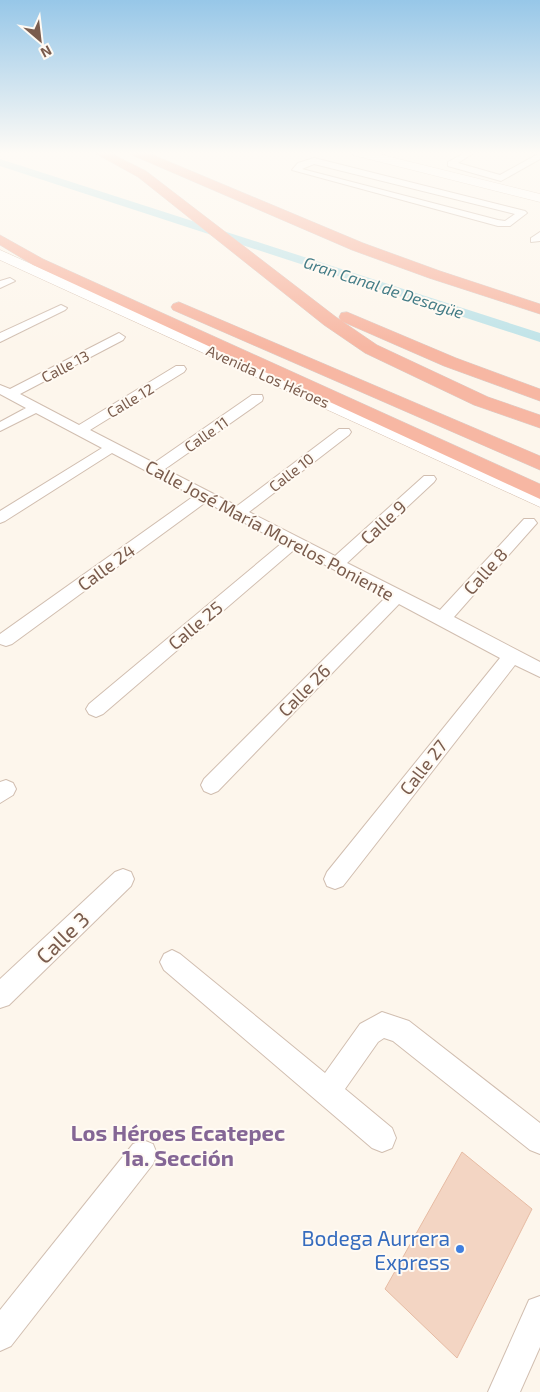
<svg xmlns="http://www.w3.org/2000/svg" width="540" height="1392" font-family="'Exo 2',sans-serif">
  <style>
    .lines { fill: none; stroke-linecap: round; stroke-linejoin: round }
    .canal { fill: #bfe3e8; fill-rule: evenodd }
    .building { fill: #f3d5c3; stroke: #e6bba3 }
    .street-casing { stroke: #d1beb0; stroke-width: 2 }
    .secondary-casing { stroke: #d6c0b0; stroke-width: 1 }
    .highway-casing { stroke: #dad1cd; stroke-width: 1 }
    .street { fill: #fff; fill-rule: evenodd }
    .secondary { fill: #fff; fill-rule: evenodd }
    .highway { fill: #f7b7a3; fill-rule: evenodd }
    .shop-dot { fill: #3f7fe0; stroke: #fffaf3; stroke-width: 2 }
    .labels { text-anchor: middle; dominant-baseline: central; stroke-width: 4; stroke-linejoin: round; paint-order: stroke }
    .far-street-label { font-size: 15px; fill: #7a5c4d; stroke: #fffaf3 }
    .far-water-label { font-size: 16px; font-style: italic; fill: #437c86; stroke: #fffaf3 }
    .street-label { font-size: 18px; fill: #7a5c4d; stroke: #fffaf3 }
    .near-street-label { font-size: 21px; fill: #7a5c4d; stroke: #fffaf3 }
    .near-shop-label { font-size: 21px; fill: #366cbe; stroke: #fffaf3; text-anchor: end }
    .near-neighbourhood-label { font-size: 22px; font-weight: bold; fill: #846695; stroke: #fffaf3 }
  </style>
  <rect width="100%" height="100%" fill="#fdf6ec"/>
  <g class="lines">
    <!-- canal -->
    <path class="canal" d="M0,159L540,333V342L0,166Z"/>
  </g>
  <!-- building -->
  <path class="building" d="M462,1152L532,1209L457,1358L385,1289Z"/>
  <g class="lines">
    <defs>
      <g id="street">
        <path d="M376,152H387L376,158H370V154Z"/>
        <path d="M466,152H475L458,163L500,175L540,153V159L501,181L448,166V162Z"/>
        <path d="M314,158L525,211L527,213L510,226H498L292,170L298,163ZM314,164L515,214L505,221L498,220L302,169Z"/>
        <path d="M540,232V241L531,242V238Z"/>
        <path d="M10,278L15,281L0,288V281Z"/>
        <path d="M61,305L67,308L65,310L0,342V333Z"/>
        <path d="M119,333L125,337L123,340L20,394L79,425L176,366H184L186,369L184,372L90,430L154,463L252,395H262L263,398L262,401L165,469L237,506L339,429H349L351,432L349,435L249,512L335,556L424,476H434L436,479L434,482L347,563L440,610L524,519H534L537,523L454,617L540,662V677L515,665L343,886L335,889L327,886L324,879L327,872L500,658L399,604L218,791L211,794L204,791L201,785L204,779L386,597L295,549L103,714L96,717L89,714L86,709L89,704L282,543L206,502L12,644L6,646L0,644V634L194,496L112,453L5,521L0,523V511L102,448L36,413L0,431V422L26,408L0,394V385L10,389Z"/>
        <path d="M6,780L13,783L16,789L13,795L0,803V782Z"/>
        <path d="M123,869L131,872L134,879L131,886L9,1005L0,1008V979L115,872Z"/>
        <path d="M172,950L180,954L325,1073L360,1024L382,1012L409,1021L540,1123V1154L530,1150L393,1041L384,1038L378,1042L345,1089L392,1128L396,1138L392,1148L382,1152L372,1148L164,970L160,962L164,954Z"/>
        <path d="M143,1140L153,1144L157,1154L153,1164L11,1346L0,1351V1310L133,1144Z"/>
        <path d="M540,1296V1347L520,1392H488L529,1300Z"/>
      </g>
      <g id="secondary">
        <path d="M351,152H370L540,194V202L353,155Z"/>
        <path d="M0,250L540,492V507L0,260Z"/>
      </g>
      <g id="highway">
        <path d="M93,152H108L146,171L336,317L377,345L488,397L540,415V428L474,405L365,353L324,325L138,177Z"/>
        <path d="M130,152H146L363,243L440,271L540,304V314L429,278L352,250L132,155Z"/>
        <path d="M0,235L43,259L540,484V499L33,265L0,245Z"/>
        <path d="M179,302L540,456V470L173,310L171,307L173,304Z"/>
        <path d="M347,312L456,358L540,389V401L444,366L341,321L339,317L341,313Z"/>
      </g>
    </defs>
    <!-- street casing -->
    <use href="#street" class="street-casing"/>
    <!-- secondary casing -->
    <use href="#secondary" class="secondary-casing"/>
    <!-- highway casing -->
    <use href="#highway" class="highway-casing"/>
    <!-- street -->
    <use href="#street" class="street"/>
    <!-- secondary -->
    <use href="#secondary" class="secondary"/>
    <!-- highway -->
    <use href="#highway" class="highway"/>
  </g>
  <!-- sky -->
  <linearGradient id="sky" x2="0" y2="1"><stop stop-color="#97c7e8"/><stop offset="0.44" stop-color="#fefbf6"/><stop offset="1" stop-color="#fefbf6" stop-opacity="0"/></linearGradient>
  <rect width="540" height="347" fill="url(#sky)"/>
  <!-- markers -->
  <circle class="shop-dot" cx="460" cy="1249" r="5"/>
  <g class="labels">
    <!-- far-street labels -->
    <g class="far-street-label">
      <text transform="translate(65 366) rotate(-28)">Calle 13</text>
      <text transform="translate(268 376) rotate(24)">Avenida Los Héroes</text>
      <text transform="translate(130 400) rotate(-31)">Calle 12</text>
      <text transform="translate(206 434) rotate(-35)">Calle 11</text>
      <text transform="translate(291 472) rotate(-38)">Calle 10</text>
    </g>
    <!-- far-water labels -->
    <g class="far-water-label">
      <text transform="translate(384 287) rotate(18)">Gran Canal de Desagüe</text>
    </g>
    <!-- street labels -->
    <g class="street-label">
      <text transform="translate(383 522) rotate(-43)">Calle 9</text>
      <text transform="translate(270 530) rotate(28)">Calle José María Morelos Poniente</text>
      <text transform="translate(106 567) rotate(-36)">Calle 24</text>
      <text transform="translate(485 571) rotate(-48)">Calle 8</text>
      <text transform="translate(195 625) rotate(-40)">Calle 25</text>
      <text transform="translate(304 690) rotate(-45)">Calle 26</text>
      <text transform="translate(423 767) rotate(-52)">Calle 27</text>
    </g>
    <!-- near-street labels -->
    <g class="near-street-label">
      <text transform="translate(62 937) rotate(-44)">Calle 3</text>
    </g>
    <!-- near-shop labels -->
    <g class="near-shop-label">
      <text x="450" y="1237">Bodega Aurrera<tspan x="450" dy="24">Express</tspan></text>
    </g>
    <!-- near-neighbourhood labels -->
    <g class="near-neighbourhood-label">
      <text x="178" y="1132">Los Héroes Ecatepec<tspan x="178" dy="25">1a. Sección</tspan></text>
    </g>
  </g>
  <!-- north arrow -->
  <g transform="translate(40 40) rotate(152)" stroke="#fffaf3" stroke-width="4" paint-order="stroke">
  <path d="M0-4L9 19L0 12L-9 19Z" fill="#7a5c4d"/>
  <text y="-8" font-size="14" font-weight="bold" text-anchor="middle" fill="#7a5c4d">N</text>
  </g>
</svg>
